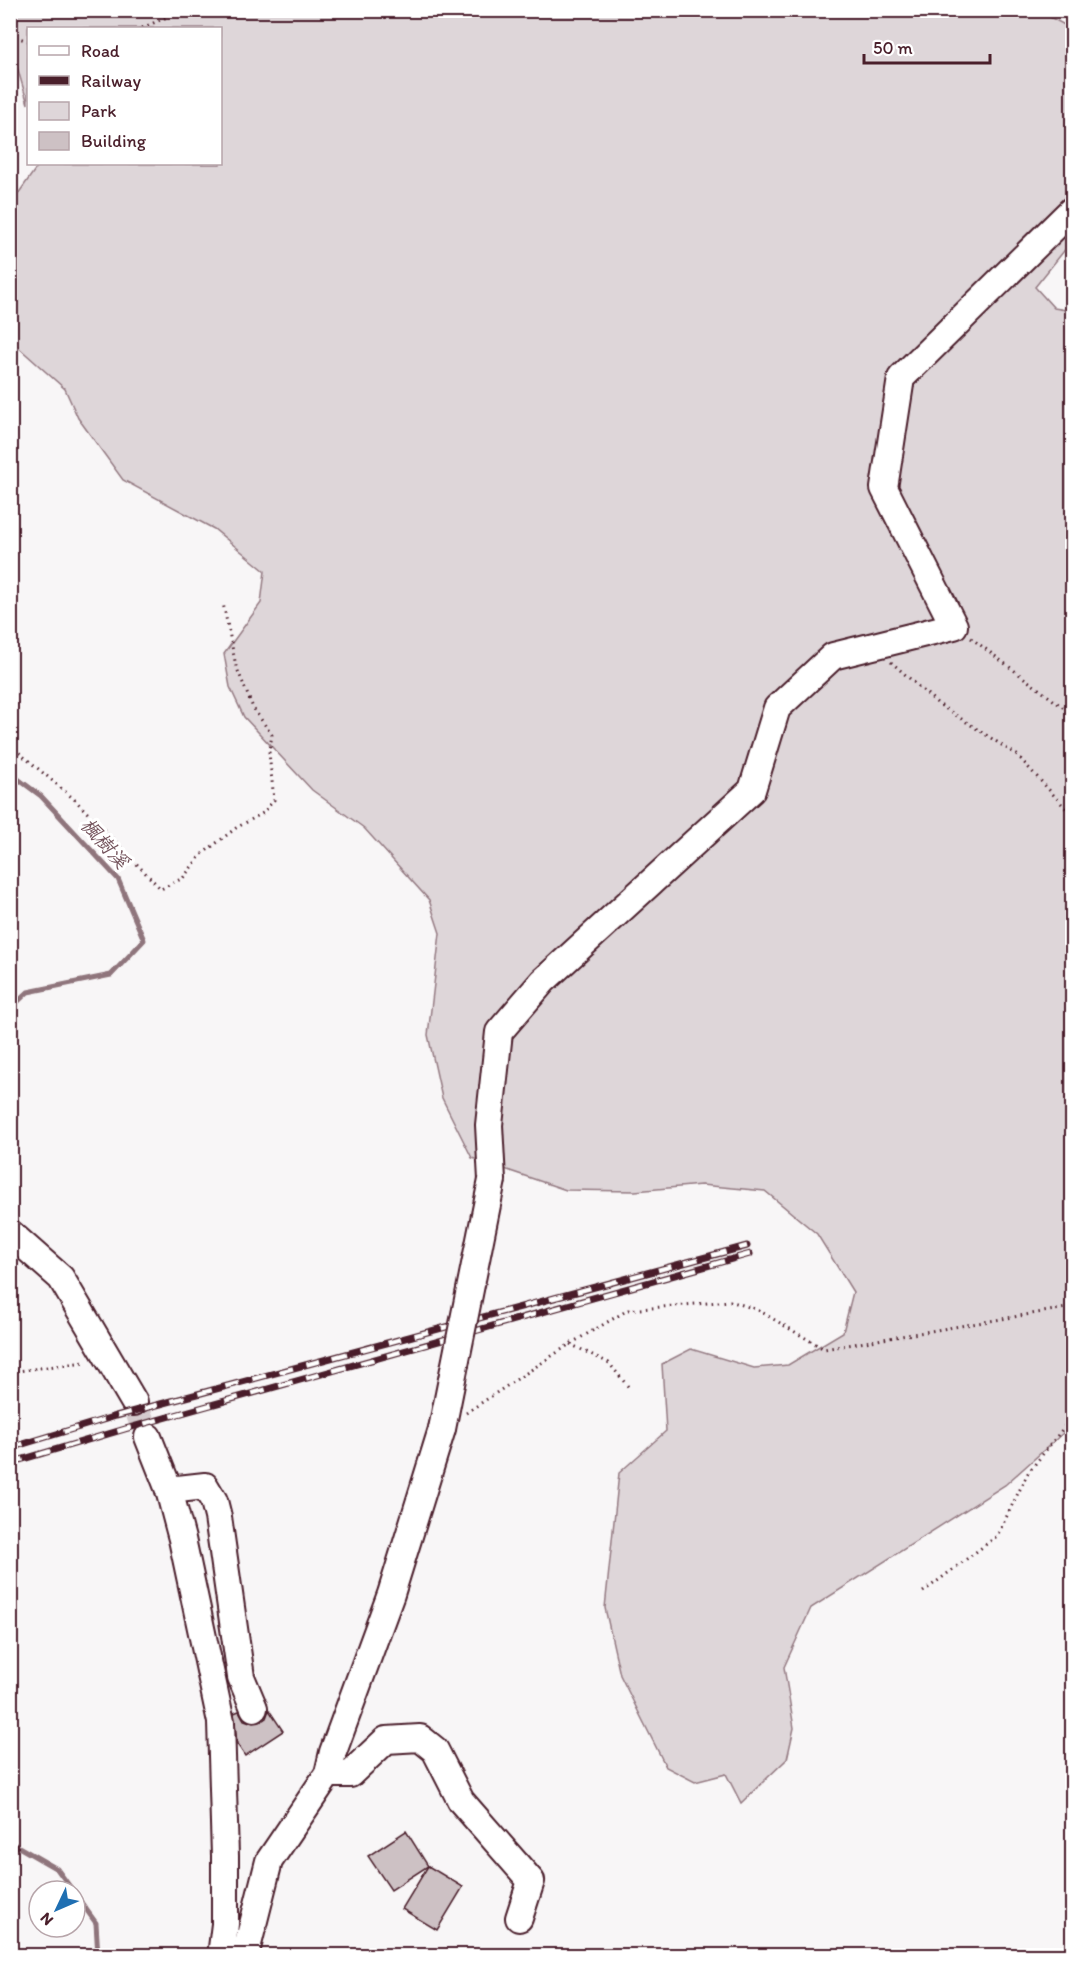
<svg xmlns="http://www.w3.org/2000/svg" width="1083" height="1966" font-family="Itim,'LXGW WenKai TC',sans-serif">
  <style>
    .green { fill: #ded6d9; stroke: #947a82; stroke-width: 1.5 }
    .lines { fill: none; stroke-linecap: round; stroke-linejoin: round }
    .stream { stroke: #8f747b; stroke-width: 5 }
    .building { fill: #cdc1c4; stroke: #4a1f2b; stroke-width: 1.5 }
    .minor-tunnel { stroke: #d5cbce; stroke-width: 26; stroke-dasharray: 26 13; stroke-linecap: butt }
    .minor-casing { stroke: #4a1f2b; stroke-width: 30 }
    .path { stroke: #4a1f2b; stroke-width: 3; stroke-dasharray: 1.5 4.5; stroke-linecap: butt }
    .minor { stroke: #fff; stroke-width: 26 }
    .rail-casing { stroke: #4a1f2b; stroke-width: 7 }
    .rail { stroke: #fff; stroke-width: 4.5; stroke-dasharray: 14; stroke-linecap: butt }
    .minor-bridge-casing { stroke: #4a1f2b; stroke-width: 30; stroke-linecap: butt }
    .minor-bridge { stroke: #fff; stroke-width: 26 }
    .labels { text-anchor: middle; dominant-baseline: central; stroke-width: 6; stroke-linejoin: round; paint-order: stroke }
    .water-label { font-size: 20px; font-style: italic; fill: #72515a; stroke: #fff }
  </style>
  <rect width="100%" height="100%" fill="#f8f6f7"/>
  <filter id="ink" filterUnits="userSpaceOnUse"><feTurbulence type="fractalNoise" baseFrequency=".0167" numOctaves="2"/><feDisplacementMap in="SourceGraphic" scale="12" xChannelSelector="R" yChannelSelector="G"/><feConvolveMatrix kernelMatrix="1 2 1 2 8 2 1 2 1" color-interpolation-filters="sRGB"/></filter>
  <g filter="url(#ink)">
    <!-- green -->
    <path class="green" d="M11,10H1037L1072,29V241L1035,287L1054,308L1072,311V1425L1005,1485L811,1608L784,1667L794,1728L787,1759L741,1803L726,1774L695,1782L666,1767L620,1675L605,1608L619,1473L666,1431L662,1364L691,1349L754,1368L788,1365L843,1332L853,1292L817,1234L765,1191L701,1185L635,1191L566,1190L472,1158L442,1098L428,1035L440,933L429,900L364,828L312,790L244,717L230,687L224,654L261,603L265,571L214,529L123,480L78,418L65,389L18,347L11,348V204L39,164H220V28H28V104L15,60L11,54Z"/>
    <g class="lines">
      <!-- stream -->
      <g class="stream">
        <path d="M10,773L41,796L118,879L144,940L111,975L28,992L10,1009"/>
        <path d="M10,1842L57,1869L73,1891"/>
        <path d="M75,1894L96,1923L98,1956"/>
      </g>
    </g>
    <!-- building -->
    <g class="building">
      <path d="M269,1710L283,1731L245,1756L237,1744L234,1713L239,1711L244,1720L253,1723L260,1722L266,1718Z"/>
      <path d="M406,1831L428,1866L391,1890L368,1856Z"/>
      <path d="M428,1866L463,1887L437,1930L402,1909Z"/>
    </g>
    <g class="lines">
      <!-- minor-tunnel -->
      <path class="minor-tunnel" d="M134,1402L148,1437"/>
      <defs>
        <g id="minor">
          <path d="M492,1180L489,1125L499,1032L543,981L752,790L777,708L833,656L954,626L884,488L901,378L1072,210"/>
          <path d="M10,1233L61,1278L134,1402"/>
          <path d="M148,1437L169,1490L182,1539L221,1722L225,1856V1924L221,1956"/>
          <path d="M169,1490L205,1486L214,1501L218,1517L241,1677L254,1708"/>
          <path d="M328,1774H350L386,1740L420,1738L435,1750L461,1801L531,1881L519,1918"/>
          <path d="M245,1956L269,1861L328,1774L333,1752L391,1594L442,1429"/>
        </g>
      </defs>
      <!-- minor casing -->
      <use href="#minor" class="minor-casing"/>
      <!-- path -->
      <g class="path">
        <path d="M142,28L183,10"/>
        <path d="M10,35L28,41"/>
        <path d="M10,443H11"/>
        <path d="M971,638L1072,714"/>
        <path d="M891,662L937,703L1017,755L1072,815"/>
        <path d="M10,745L74,799L161,889L183,878L201,855L236,828L263,813L274,800L269,753L272,735L253,708L236,666L223,603"/>
        <path d="M570,1344L609,1363L630,1389"/>
        <path d="M10,1372L85,1362"/>
        <path d="M466,1413L570,1344L628,1310L730,1301L758,1310L824,1349L1072,1307"/>
        <path d="M923,1592L997,1536L1028,1473L1072,1417"/>
      </g>
      <!-- minor -->
      <use href="#minor" class="minor"/>
      <defs>
        <g id="rail">
          <path d="M10,1448L116,1416L747,1246"/>
          <path d="M10,1463L125,1429L750,1254"/>
        </g>
      </defs>
      <!-- rail casing -->
      <use href="#rail" class="rail-casing"/>
      <!-- rail -->
      <use href="#rail" class="rail"/>
      <defs>
        <path id="minor-bridge" d="M442,1429L492,1180"/>
      </defs>
      <!-- minor-bridge casing -->
      <use href="#minor-bridge" class="minor-bridge-casing"/>
      <!-- minor-bridge -->
      <use href="#minor-bridge" class="minor-bridge"/>
    </g>
  </g>
  <g class="labels">
    <!-- water labels -->
    <g class="water-label">
      <text transform="translate(105 843) rotate(48)">楓樹溪</text>
    </g>
  </g>
  <!-- margin -->
  <rect width="1083" height="1966" fill="none" stroke="#fff" stroke-width="36"/>
  <rect x="18" y="18" width="1047" height="1930" fill="none" stroke="#4a1f2b" stroke-width="2" filter="url(#ink)"/>
  <!-- legend -->
  <rect x="27" y="27" width="195" height="138" fill="#ffffff" stroke="#b7a5aa" stroke-width="1.5"/>
  <rect x="39" y="46" width="30" height="9" fill="#ffffff" stroke="#b7a5aa" stroke-width="1.5"/>
  <text x="81" y="57" font-size="18" fill="#4a1f2b">Road</text>
  <rect x="39" y="76" width="30" height="9" fill="#4a1f2b" stroke="#b7a5aa" stroke-width="1.5"/>
  <text x="81" y="87" font-size="18" fill="#4a1f2b">Railway</text>
  <rect x="39" y="102" width="30" height="18" fill="#ded6d9" stroke="#b7a5aa" stroke-width="1.5"/>
  <text x="81" y="117" font-size="18" fill="#4a1f2b">Park</text>
  <rect x="39" y="132" width="30" height="18" fill="#cdc1c4" stroke="#b7a5aa" stroke-width="1.5"/>
  <text x="81" y="147" font-size="18" fill="#4a1f2b">Building</text>
  <!-- north arrow -->
  <g transform="translate(57 1909) rotate(226)"><circle r="28" fill="#ffffff" stroke="#b7a5aa" stroke-width="1.5"/>
  <path d="M0-4.5L10 22L0 15L-10 22Z" fill="#1f6fb2"/>
  <text y="-9" font-size="16" font-weight="bold" text-anchor="middle" fill="#4a1f2b">N</text>
  </g>
  <!-- scale -->
  <path d="M864 54v9h126v-9" fill="none" stroke="#4a1f2b" stroke-width="3"/>
  <text x="873" y="54" font-size="18" fill="#4a1f2b" stroke="#ffffff" stroke-width="4.5" paint-order="stroke">50 m</text>
</svg>
